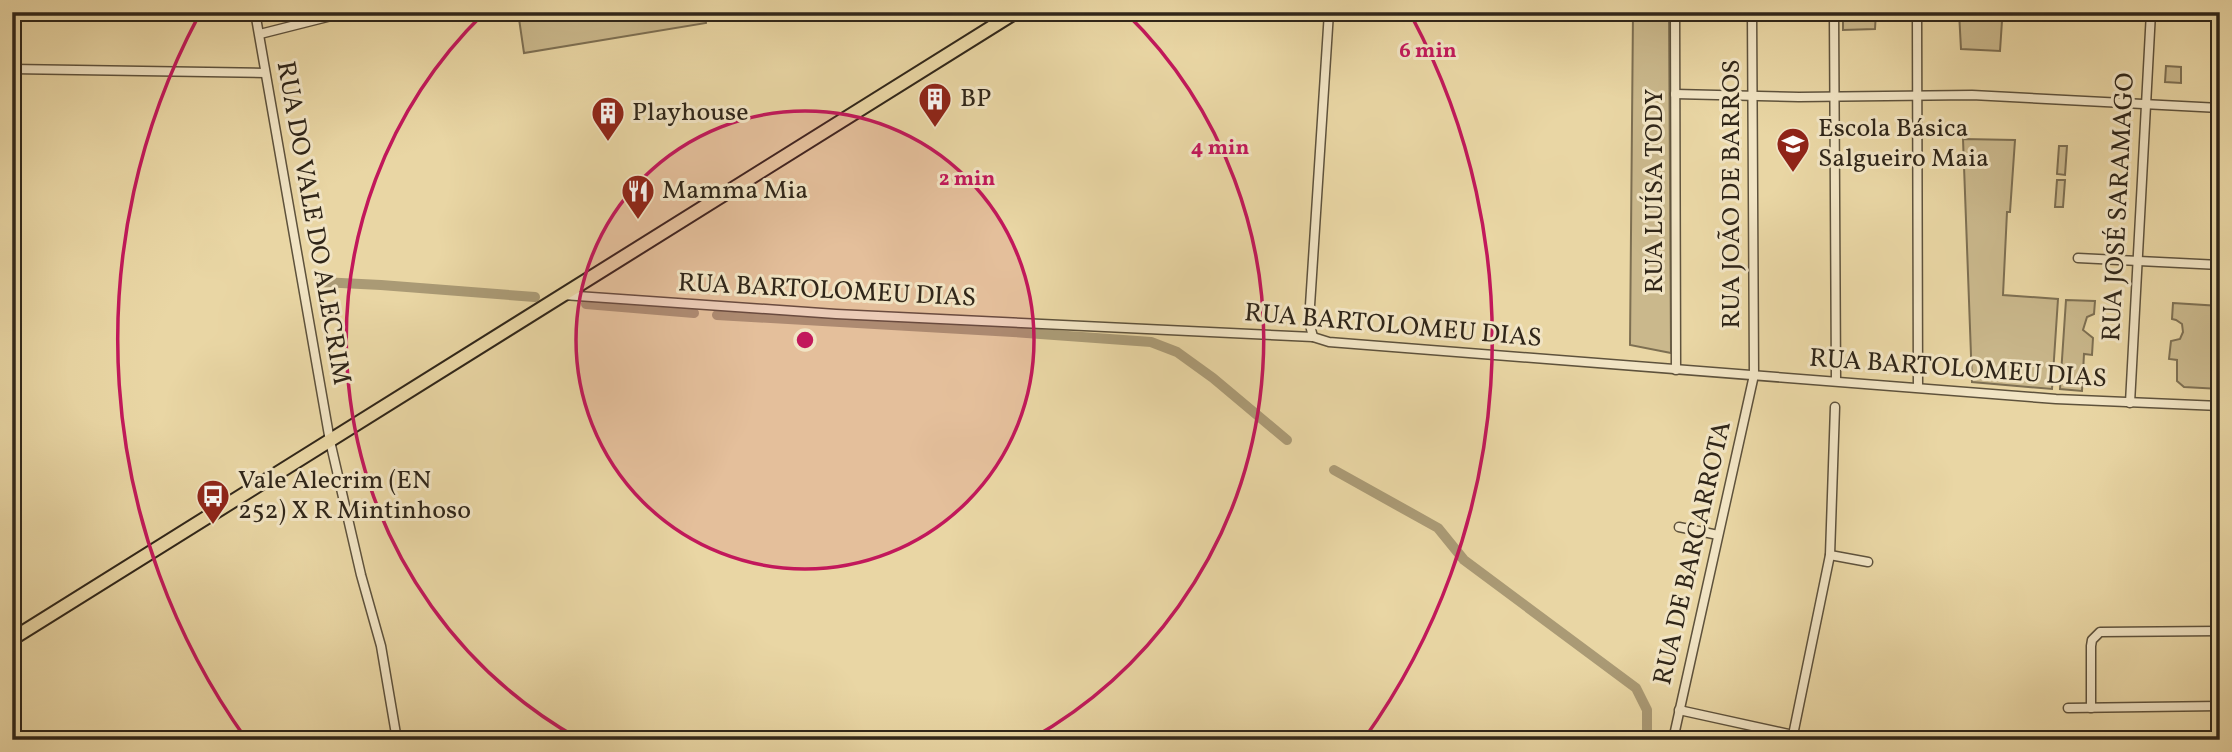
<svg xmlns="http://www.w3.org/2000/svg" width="2232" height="752" font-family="Vollkorn,serif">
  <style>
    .green { fill: #cab88c; stroke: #7d6f52; stroke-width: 2 }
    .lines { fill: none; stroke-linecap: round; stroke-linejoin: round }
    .canal { stroke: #aa9a75; stroke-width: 10 }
    .street-casing { stroke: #5e523c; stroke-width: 11 }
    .primary-casing { stroke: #302619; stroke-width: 16 }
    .street { stroke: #f1e4c4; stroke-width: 8 }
    .primary { stroke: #e9d6a4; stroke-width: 12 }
    .ring { fill: none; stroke: #c2185b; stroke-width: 3.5 }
    .labels { text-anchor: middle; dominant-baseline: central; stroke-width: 6; stroke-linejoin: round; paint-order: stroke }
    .poi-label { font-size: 26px; fill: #302619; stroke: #f1e4c4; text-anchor: start }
    .street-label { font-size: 26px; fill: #302619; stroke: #f1e4c4 }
    .centre { fill: #c2185b; stroke: #f1e4c4; stroke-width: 3.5 }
    .ring-label { font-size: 21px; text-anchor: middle; font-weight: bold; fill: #c2185b; stroke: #f1e4c4; stroke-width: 6; stroke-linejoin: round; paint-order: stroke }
  </style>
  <rect width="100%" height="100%" fill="#e9d6a4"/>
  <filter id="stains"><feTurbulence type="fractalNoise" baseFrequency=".00286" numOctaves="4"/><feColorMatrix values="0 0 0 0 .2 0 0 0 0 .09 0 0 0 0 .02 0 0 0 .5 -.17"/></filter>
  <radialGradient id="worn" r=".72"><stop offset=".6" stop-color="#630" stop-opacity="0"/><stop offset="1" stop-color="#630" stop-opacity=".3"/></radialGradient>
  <!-- green -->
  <g class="green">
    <path d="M518,12H705L706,23L524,53Z"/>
    <path d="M1633,12H1669L1671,353L1630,345Z"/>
    <path d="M1843,12H1876L1875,29L1843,30Z"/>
    <path d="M1959,12H1972V18L2002,21L2000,51L1961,49Z"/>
    <path d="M2166,66L2181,67V83L2165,82Z"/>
    <path d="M1963,139L2015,140L2010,212H2007L2003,295L2058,299L2052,389L1972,382Z"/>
    <path d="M2059,146H2067L2065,175L2057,174Z"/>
    <path d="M2057,180H2065L2063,207H2055Z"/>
    <path d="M2066,300L2095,301L2094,314L2087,317L2083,330L2093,338L2092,355L2084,354L2082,391L2060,389Z"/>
    <path d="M2173,303L2220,306V389L2184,387L2177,381V360L2169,359L2171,341L2180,339L2183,332L2182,324L2176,320L2172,319Z"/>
  </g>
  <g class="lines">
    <!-- canal -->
    <g class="canal">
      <path d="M321,282L381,285L535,297"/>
      <path d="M586,304L694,313"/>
      <path d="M717,315L1013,332L1151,342L1177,352L1213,378L1287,440"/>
      <path d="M1334,470L1438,528L1464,560L1636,688L1647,710V740"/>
    </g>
    <defs>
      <g id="street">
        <path d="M255,12L330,441L361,575L381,646L397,740"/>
        <path d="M1675,12L1676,370"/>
        <path d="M1834,12L1836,381"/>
        <path d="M1917,12L1918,387"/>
        <path d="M260,34L347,12"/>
        <path d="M12,69L265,73"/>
        <path d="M1675,94L1799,97L1972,95L2220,108"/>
        <path d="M2078,258L2220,265"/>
        <path d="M563,295L836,314L1313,337L1329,342L2056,399L2220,406"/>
        <path d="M1313,337L1309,321L1329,12"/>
        <path d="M2130,403L2151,12"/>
        <path d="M1679,527L1718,535"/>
        <path d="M1830,555L1868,562"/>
        <path d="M2068,708L2220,706"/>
        <path d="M2091,708V646L2092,640L2100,632L2220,631"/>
        <path d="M1679,710L1816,740"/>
        <path d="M1793,735L1830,555L1835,407"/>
        <path d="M1673,740L1754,375L1752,12"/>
      </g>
      <path id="primary" d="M12,639L1016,12"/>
    </defs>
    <!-- street casing -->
    <use href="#street" class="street-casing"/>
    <!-- primary casing -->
    <use href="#primary" class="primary-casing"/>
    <!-- street -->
    <use href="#street" class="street"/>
    <!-- primary -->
    <use href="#primary" class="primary"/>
  </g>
  <!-- distance rings -->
  <circle cx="805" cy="340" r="229" fill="#c2185b" fill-opacity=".12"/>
  <g class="ring">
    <circle cx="805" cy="340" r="229"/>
    <path d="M579 739A458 458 0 0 1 484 13M1126 13A458 458 0 0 1 1031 739"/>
    <path d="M246 739A687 687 0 0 1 198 17M1412 17A687 687 0 0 1 1364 739"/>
  </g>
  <!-- icons -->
  <defs>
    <symbol id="building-pin" viewBox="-11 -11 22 30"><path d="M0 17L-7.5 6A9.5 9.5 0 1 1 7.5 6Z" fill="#8f2418" stroke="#f1e4c4"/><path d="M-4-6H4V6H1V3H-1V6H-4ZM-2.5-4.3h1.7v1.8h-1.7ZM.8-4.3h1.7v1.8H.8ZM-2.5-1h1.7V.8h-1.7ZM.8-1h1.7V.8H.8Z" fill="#fff"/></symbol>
    <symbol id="school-pin" viewBox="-11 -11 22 30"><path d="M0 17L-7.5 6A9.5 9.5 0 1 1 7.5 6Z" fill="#8f2418" stroke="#f1e4c4"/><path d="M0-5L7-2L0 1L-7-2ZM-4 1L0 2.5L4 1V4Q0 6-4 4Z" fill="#fff"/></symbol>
    <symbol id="restaurant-pin" viewBox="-11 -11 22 30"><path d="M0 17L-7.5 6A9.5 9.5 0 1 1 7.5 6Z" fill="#8f2418" stroke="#f1e4c4"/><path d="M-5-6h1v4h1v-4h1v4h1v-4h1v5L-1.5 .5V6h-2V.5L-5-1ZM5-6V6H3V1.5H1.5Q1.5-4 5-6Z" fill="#fff"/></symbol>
    <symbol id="bus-pin" viewBox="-11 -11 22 30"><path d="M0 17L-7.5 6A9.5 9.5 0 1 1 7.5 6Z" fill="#8f2418" stroke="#f1e4c4"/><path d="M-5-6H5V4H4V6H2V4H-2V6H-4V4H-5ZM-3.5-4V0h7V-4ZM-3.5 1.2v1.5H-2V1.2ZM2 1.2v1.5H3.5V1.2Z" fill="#fff"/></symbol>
  </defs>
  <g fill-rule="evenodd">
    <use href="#building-pin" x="916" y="80" width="38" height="52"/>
    <use href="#building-pin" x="589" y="94" width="38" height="52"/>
    <use href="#school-pin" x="1774" y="125" width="38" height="52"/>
    <use href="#restaurant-pin" x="619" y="172" width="38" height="52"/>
    <use href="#bus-pin" x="194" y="477" width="38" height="52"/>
  </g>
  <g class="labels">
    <!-- poi labels -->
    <g class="poi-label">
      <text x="960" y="99">BP</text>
      <text x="632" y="113">Playhouse</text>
      <text x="1818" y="129">Escola Básica<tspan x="1818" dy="30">Salgueiro Maia</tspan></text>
      <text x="662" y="191">Mamma Mia</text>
      <text x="238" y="481">Vale Alecrim (EN<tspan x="238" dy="30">252) X R Mintinhoso</tspan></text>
    </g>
    <!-- street labels -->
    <g class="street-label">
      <text transform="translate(1655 191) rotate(-90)">RUA LUÍSA TODY</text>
      <text transform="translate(1732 194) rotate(-90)">RUA JOÃO DE BARROS</text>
      <text transform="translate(2119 207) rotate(-87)">RUA JOSÉ SARAMAGO</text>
      <text transform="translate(313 223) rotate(80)">RUA DO VALE DO ALECRIM</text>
      <text transform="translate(827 291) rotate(3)">RUA BARTOLOMEU DIAS</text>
      <text transform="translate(1393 326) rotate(5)">RUA BARTOLOMEU DIAS</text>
      <text transform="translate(1958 369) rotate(4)">RUA BARTOLOMEU DIAS</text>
      <text transform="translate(1693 553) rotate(-77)">RUA DE BARCARROTA</text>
    </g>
  </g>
  <circle cx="805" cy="340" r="10" class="centre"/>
  <g class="ring-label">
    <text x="1428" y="57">6 min</text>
    <text x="1220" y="154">4 min</text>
    <text x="967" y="185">2 min</text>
  </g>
  <!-- margin -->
  <rect width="2232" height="752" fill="none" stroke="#e9d6a4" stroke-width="42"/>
  <rect x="14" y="14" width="2204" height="724" fill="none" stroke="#302619" stroke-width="3.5"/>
  <rect x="21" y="21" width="2190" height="710" fill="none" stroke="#302619" stroke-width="2"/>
  <rect width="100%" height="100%" filter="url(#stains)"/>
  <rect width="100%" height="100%" fill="url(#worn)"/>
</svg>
